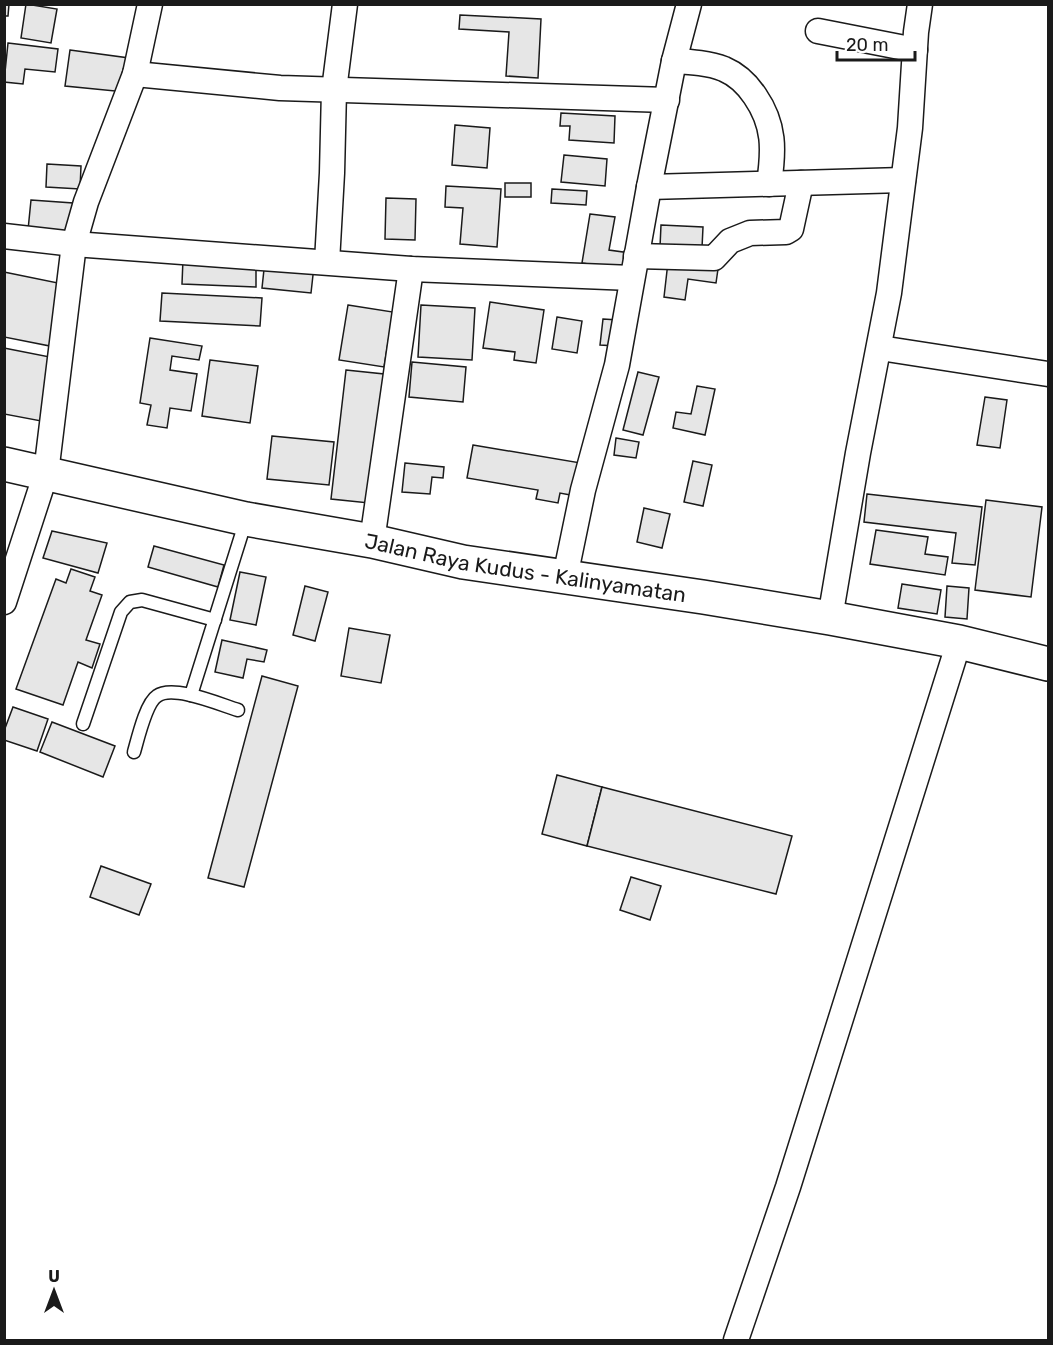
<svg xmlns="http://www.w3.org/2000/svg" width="1053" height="1345" font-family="Rubik,sans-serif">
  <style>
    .building { fill: #e6e6e6; stroke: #1a1a1a; stroke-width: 1.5 }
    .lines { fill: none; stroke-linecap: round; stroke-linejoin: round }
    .lane-casing { stroke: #1a1a1a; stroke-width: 15 }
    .street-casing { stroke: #1a1a1a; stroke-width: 27 }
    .secondary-casing { stroke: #1a1a1a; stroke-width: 36 }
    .lane { stroke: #fff; stroke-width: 12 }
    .street { stroke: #fff; stroke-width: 24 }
    .secondary { stroke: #fff; stroke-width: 33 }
    .labels { text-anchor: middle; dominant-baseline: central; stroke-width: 4.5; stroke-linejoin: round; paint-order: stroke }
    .street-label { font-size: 21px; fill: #1a1a1a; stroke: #fff }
  </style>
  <rect width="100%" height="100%" fill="#fff"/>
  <!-- building -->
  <g class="building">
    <path d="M4,4H9L8,16H4Z"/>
    <path d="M26,4L57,9L51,43L21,38Z"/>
    <path d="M460,15L541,19L538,78L506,76L509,32L459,29Z"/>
    <path d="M8,43L58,49L55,72L25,69L23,84L4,82Z"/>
    <path d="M70,50L129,58L125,92L65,86Z"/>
    <path d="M561,113L615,116L614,143L569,140L570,126H560Z"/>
    <path d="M455,125L490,128L487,168L452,165Z"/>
    <path d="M564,155L607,159L605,186L561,182Z"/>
    <path d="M47,164L81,166L80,189L46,187Z"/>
    <rect x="505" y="183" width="26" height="14"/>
    <path d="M446,186L501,189L497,247L460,244L463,208L445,207Z"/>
    <path d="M552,189L587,191L586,205L551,203Z"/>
    <path d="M386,198L416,199L415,240L385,239Z"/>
    <path d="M31,200L73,203L71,233L28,230Z"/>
    <path d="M590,214L615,217L609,250L630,253L627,270L582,263Z"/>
    <path d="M661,225L703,227L702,248L660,247Z"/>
    <path d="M183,259L256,262V287L182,284Z"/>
    <path d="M265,260L314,266L311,293L262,288Z"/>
    <path d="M668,262L718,269L716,283L688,279L685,300L664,297Z"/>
    <path d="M4,272L63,284L50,346L4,337Z"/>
    <path d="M162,293L262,298L260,326L160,321Z"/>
    <path d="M490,302L544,310L536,363L514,360L515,352L483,348Z"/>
    <path d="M348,305L393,312L384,367L339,360Z"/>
    <path d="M421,305L475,308L472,360L418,357Z"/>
    <path d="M557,317L582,321L577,353L552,349Z"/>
    <path d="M603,319L618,320L616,346L600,345Z"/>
    <path d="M150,338L202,346L199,360L172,356L170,370L197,374L191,411L170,408L167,428L147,425L151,405L140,403Z"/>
    <path d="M4,348L55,358L41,421L4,414Z"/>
    <path d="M210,360L258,366L250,423L202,416Z"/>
    <path d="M412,362L466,367L463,402L409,397Z"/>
    <path d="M346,370L384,374L369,503L331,499Z"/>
    <path d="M638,372L659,377L643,435L623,430Z"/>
    <path d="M697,386L715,389L705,435L673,428L676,412L691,414Z"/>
    <path d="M985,397L1007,400L1000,448L977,445Z"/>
    <path d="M272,436L334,442L329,485L267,479Z"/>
    <path d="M616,438L639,442L636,458L614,455Z"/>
    <path d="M473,445L581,463L576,496L560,493L558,503L536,499L538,490L467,478Z"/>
    <path d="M693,461L712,465L703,506L684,502Z"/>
    <path d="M405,463L444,467L443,478L432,477L430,494L402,492Z"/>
    <path d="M867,494L982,507L975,565L952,563L956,533L864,522Z"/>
    <path d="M986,500L1042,507L1031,597L975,590Z"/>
    <path d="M644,508L670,514L662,548L637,542Z"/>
    <path d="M876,530L928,537L925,554L948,557L945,575L870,564Z"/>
    <path d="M52,531L107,543L98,573L43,558Z"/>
    <path d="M154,546L224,565L218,587L148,567Z"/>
    <path d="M71,569L95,577L90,591L102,595L86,640L100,644L92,668L78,662L63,705L16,689L56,579L66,583Z"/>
    <path d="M240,572L266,577L256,625L230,620Z"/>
    <path d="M902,584L941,590L937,614L898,608Z"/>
    <path d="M305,586L328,592L315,641L293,635Z"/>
    <path d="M947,586L969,588L967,619L945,617Z"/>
    <path d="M349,628L390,635L381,683L341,676Z"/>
    <path d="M222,640L267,650L264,662L247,659L243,678L215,672Z"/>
    <path d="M262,676L298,686L244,887L208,878Z"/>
    <path d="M13,707L48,719L37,751L4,740V731Z"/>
    <path d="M52,722L115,746L103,777L40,752Z"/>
    <path d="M557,775L602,787L587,846L542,834Z"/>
    <path d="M602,787L792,836L776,894L587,846Z"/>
    <path d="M101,866L151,884L139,915L90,897Z"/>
    <path d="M631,877L661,886L650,920L620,910Z"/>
  </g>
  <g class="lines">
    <defs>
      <g id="lane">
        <path d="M191,695L246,520"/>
        <path d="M83,724L121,612L130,602L142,600L215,620"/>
        <path d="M134,752C138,738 146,703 157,696C173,684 221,705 238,710"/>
      </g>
      <g id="street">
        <path d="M818,31L915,50"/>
        <path d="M674,61C691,62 709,63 724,69C738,75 747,84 755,96C775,125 774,150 769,184"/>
        <path d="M135,74L280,88L667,100"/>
        <path d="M649,187L903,180"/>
        <path d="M4,236L74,244L411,269L632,278"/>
        <path d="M636,256L714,258L730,241L750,233L786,232L791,229L801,183"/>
        <path d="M327,262L332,173L334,90L345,4"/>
        <path d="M880,348L1048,374"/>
        <path d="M372,541L411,269"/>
        <path d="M565,577L583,490L617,365L649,187L674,61L689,4"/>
        <path d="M4,602L46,473L74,244L86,202L135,74L150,4"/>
        <path d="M830,618L858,453L889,293L910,128L916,32L920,4"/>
        <path d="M736,1340L788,1187L959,642"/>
      </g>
      <g id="secondary">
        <path id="s1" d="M4,464L246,519L372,541L463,562L703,597L830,618L959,642L1048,664"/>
      </g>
    </defs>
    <!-- lane casing -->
    <use href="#lane" class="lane-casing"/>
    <!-- street casing -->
    <use href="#street" class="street-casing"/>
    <!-- secondary casing -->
    <use href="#secondary" class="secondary-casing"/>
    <!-- lane -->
    <use href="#lane" class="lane"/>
    <!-- street -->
    <use href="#street" class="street"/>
    <!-- secondary -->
    <use href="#secondary" class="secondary"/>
  </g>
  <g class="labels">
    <!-- street labels -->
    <g class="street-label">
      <text stroke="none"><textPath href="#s1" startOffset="532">Jalan Raya Kudus - Kalinyamatan</textPath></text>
    </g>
  </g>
  <!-- border -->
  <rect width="1053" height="1345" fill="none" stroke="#1a1a1a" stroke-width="12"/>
  <!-- north arrow -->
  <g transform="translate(54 1291)" stroke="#ffffff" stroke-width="4.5" paint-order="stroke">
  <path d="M0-4.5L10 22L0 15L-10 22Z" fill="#1a1a1a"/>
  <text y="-9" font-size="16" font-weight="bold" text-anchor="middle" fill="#1a1a1a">U</text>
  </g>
  <!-- scale -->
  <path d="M837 51v9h78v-9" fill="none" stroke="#1a1a1a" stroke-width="3"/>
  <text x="846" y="51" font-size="18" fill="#1a1a1a" stroke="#ffffff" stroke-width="4.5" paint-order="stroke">20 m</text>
</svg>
